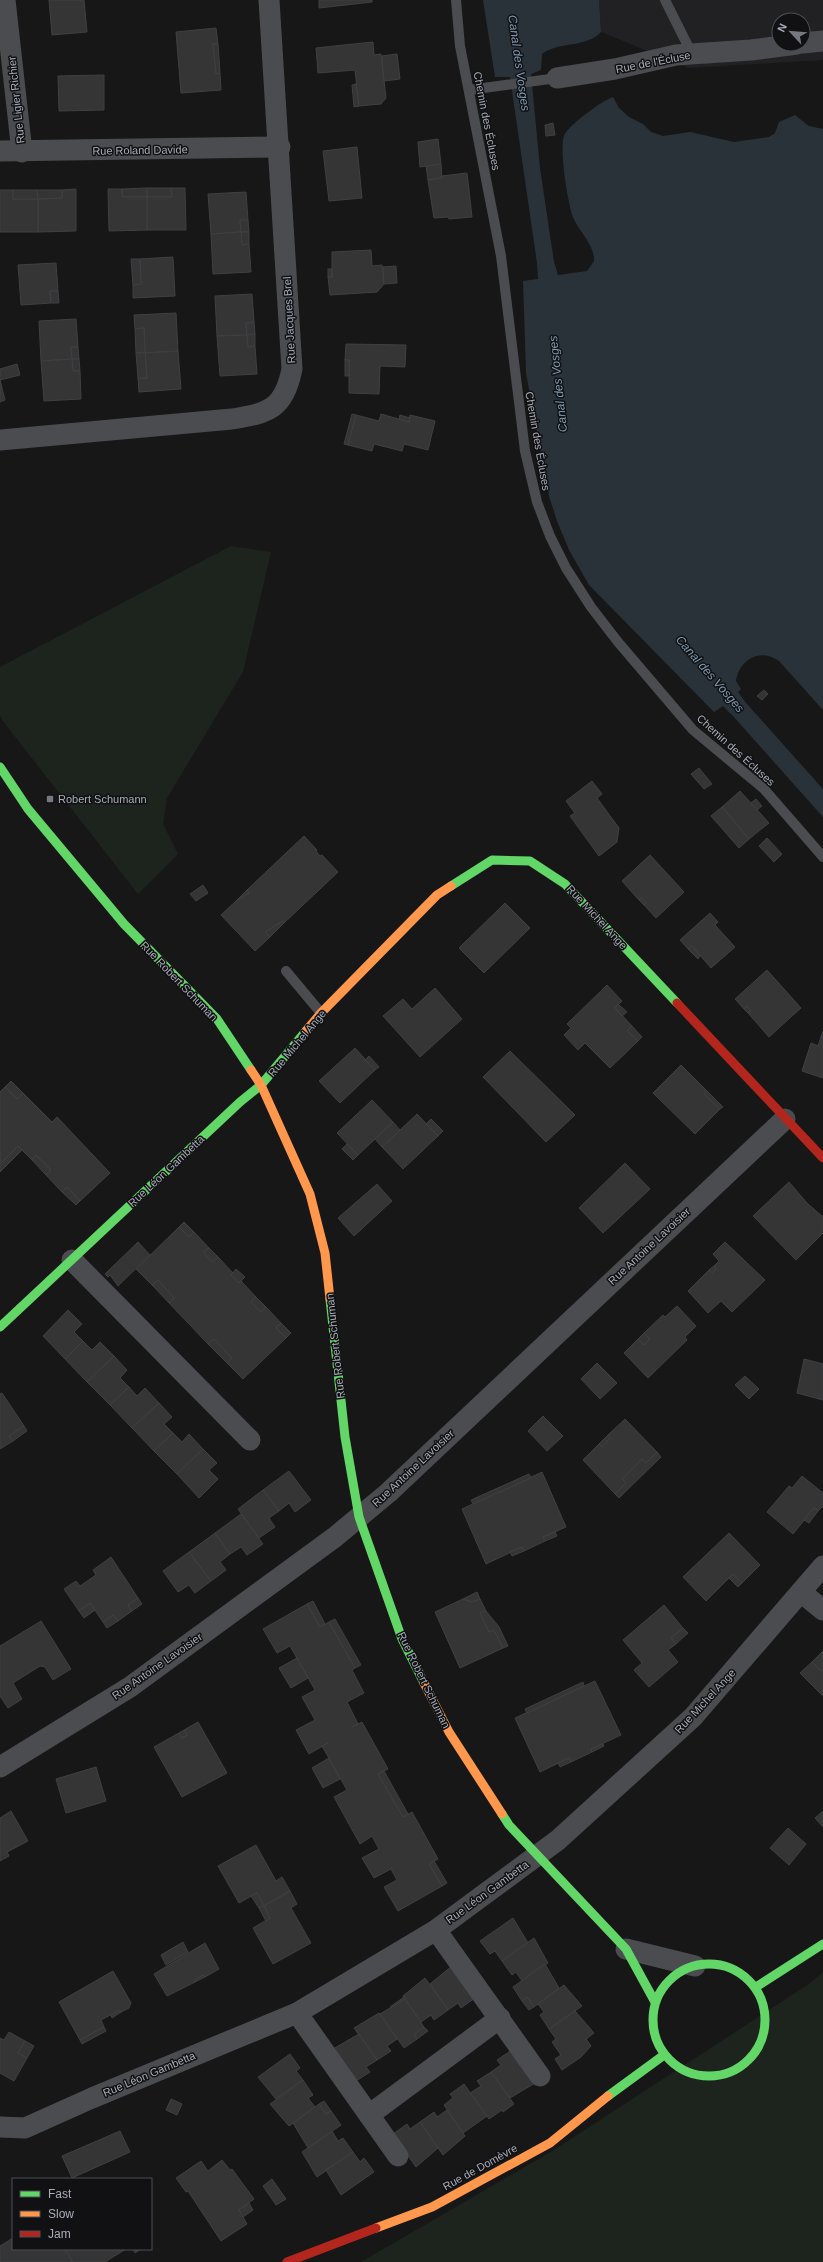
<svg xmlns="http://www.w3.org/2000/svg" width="823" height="2262" font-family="Helvetica,sans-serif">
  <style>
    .built { fill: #212123; fill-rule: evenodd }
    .green { fill: #1d241e }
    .water { fill: #2a3239 }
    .building { fill: #353536; stroke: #3f4043 }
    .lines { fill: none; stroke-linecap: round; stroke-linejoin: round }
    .lane { stroke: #4b4c50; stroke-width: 10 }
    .street { stroke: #4b4c50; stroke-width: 21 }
    .fast { stroke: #63d668; stroke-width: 9 }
    .slow { stroke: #ff974d; stroke-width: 9 }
    .jam { stroke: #b3261e; stroke-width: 9 }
    .poi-dot { fill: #757880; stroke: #111113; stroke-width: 1.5 }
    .labels { text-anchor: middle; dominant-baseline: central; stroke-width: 3; stroke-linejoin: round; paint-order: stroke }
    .street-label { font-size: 11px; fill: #a8adb8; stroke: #111113 }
    .poi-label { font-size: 11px; fill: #a8adb8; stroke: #111113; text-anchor: start }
    .water-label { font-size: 12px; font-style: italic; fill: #7f9bb3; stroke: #111113 }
  </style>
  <rect width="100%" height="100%" fill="#171717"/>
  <!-- built -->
  <path class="built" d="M599,0H823V60L689,68L601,32ZM779,20H803V44H779Z"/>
  <!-- green -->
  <g class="green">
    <path d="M231,546L271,552L243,672L167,798L163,824L178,854L138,894L2,720L0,715V667Z"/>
    <path d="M823,1972V2262H361L554,2150L809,1984Z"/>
  </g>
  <!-- water -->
  <path class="water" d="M483,0H599L601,32C587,48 559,41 542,54L541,70L531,74L540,168L554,262L558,275L587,271L594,261C595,245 579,232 573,217C568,204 559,149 564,136C567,126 603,100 613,97L619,108L629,117L643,124L651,132L663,136L690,132L734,142L769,137L775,133L779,122L795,115L809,126L823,129V710L779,661C760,647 739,660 736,681L741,689L738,692L746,703L823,789V817L733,716L723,706L714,712L589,585L569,550L557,521L549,496L526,373L523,281L538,279L537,263L510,77H495Z"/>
  <!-- building -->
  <g class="building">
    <path d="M49,0H84L87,32L52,35Z"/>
    <path d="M319,0H372V2L319,8Z"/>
    <path d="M216,28L218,44H213L216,74L220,73L221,90L181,93L176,32Z"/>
    <path d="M373,42L374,55L381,54L386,98L381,104L359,106L355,70L318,73L316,48Z"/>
    <path d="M213,44H218L220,73L216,74Z"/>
    <path d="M397,54L400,79L384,81L382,56Z"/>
    <path d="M104,75V110L59,111L58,76Z"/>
    <path d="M356,84L359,106L354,107L352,85Z"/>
    <path d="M553,123L555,135L546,136L545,125Z"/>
    <path d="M438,139L441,164L420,167L418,142Z"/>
    <path d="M357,147L362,198L329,201L323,151Z"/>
    <path d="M441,164L442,178L428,180L426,166Z"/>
    <path d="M467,173L472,217L449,219L448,217L434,218L428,180L442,178V176Z"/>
    <path d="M147,188H171L172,197H147Z"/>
    <path d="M147,188V197H122V189Z"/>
    <path d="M171,188H185L186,230H147V197H172Z"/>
    <path d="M76,189V231L38,232V199L62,198V190Z"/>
    <path d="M108,189H122V197H147V230L109,231Z"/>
    <path d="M0,190H13V199H38V232H0Z"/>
    <path d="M13,190H37L38,199H13Z"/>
    <path d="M37,190H62V198L38,199Z"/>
    <path d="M246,192L248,220H240L241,232L211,234L208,194Z"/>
    <path d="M240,220H248L249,232H241Z"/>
    <path d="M241,232H249V244L242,245Z"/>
    <path d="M241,232L242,245L249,244L251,272L213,274L211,234Z"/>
    <path d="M371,250L372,266L382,265L384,284L377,292L330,295L328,277H332V252Z"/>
    <path d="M173,257L175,296L133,298V285L141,284L140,259Z"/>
    <path d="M131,259H140L141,284L133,285Z"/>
    <path d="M56,263L58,291H50L51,303L21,305L18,265Z"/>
    <path d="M396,266L397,283L384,284L383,267Z"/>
    <rect x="328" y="269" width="4" height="8"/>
    <path d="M50,291H58L59,303H51Z"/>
    <path d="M252,294L254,322L246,323L247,335L217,336L215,296Z"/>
    <path d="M176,313L178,351L145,353L144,328L135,329L134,315Z"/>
    <path d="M76,319L78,347H71L72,359L41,361L39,321Z"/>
    <path d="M254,322L255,334L247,335L246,323Z"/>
    <path d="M144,328L145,353H136L135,329Z"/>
    <path d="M255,334V346L248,347L247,335Z"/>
    <path d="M247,335L248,347L255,346L257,374L220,376L217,336Z"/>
    <path d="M346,344L406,345L405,367L380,366L379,394L349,393V360H345Z"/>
    <path d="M71,347H78L79,359H72Z"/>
    <path d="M178,351L181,389L139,392L138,378H147L145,353Z"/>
    <path d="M136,353H145L147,378H138Z"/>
    <path d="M72,359H79L80,371H73Z"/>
    <path d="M72,359L73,371H80L81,399L44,401L41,361Z"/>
    <rect x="345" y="360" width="4" height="16"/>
    <path d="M17,364L20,375L0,380L5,400L0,402V369Z"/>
    <path d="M352,414L356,415L348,445L344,444Z"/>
    <path d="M381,414L409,422L410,415L435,421L428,450L404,444L402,451L374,444L372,451L348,445L356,415L379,421Z"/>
    <path d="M400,415L410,418L409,422L399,419Z"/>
    <path d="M764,690L768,694L762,700L757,696Z"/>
    <path d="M699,768L712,784L704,789L691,774Z"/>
    <path d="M592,781L602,794L597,798L619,828L617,842L599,856L570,816L575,813L566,801Z"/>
    <path d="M740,791L769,823L749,839L722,807Z"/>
    <path d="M756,799L762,806L757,810L751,803Z"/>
    <path d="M722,807L749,839L739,848L711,816Z"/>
    <path d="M304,836L317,850L316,851L320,856L322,855L338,872L284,923L283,921L265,932L270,937L255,951L221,915L236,901L249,893L247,890Z"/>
    <path d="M767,838L782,854L774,862L759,846Z"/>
    <path d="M650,855L684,892L656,918L644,905L646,903L641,898L639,900L622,881Z"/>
    <path d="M203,885L208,893L196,901L190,894Z"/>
    <path d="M247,890L249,893L236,901Z"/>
    <path d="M641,898L646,903L644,905L639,900Z"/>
    <path d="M505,903L530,928L484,973L459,948Z"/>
    <path d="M710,913L718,922L715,925L735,947L711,968L692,946L688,949L680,940Z"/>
    <path d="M283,921L284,923L270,937L265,932Z"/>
    <path d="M692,946L700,956L698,959L688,949Z"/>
    <path d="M767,970L801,1008L769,1037L748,1013L751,1011L747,1006L744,1009L735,999Z"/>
    <path d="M607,985L622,1001L615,1008L632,1026L627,1031L638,1041L610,1068L585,1043L578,1050L564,1035L571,1028L567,1024Z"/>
    <path d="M435,988L462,1019L420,1057L383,1016L403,999L412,1009Z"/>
    <path d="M618,1004L627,1012L622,1016L615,1008Z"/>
    <path d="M747,1006L751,1011L748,1013L744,1009Z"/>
    <path d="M632,1026L642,1037L638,1041L627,1031Z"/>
    <path d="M823,1031V1078L802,1071L811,1043L818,1046Z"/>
    <path d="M355,1048L375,1070L340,1103L319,1081Z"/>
    <path d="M510,1051L575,1115L546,1142L483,1077Z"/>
    <path d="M369,1056L379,1067L375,1070L365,1060Z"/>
    <path d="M681,1065L707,1091L704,1094L720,1109L695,1134L653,1093Z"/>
    <path d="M11,1081L23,1093L17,1099L5,1087Z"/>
    <path d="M5,1087L17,1099L23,1093L52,1122L57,1117L110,1173L80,1201L67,1187L62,1192L46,1175L51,1170L36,1155L32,1160L18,1146L0,1164V1092Z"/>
    <path d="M707,1091L723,1107L720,1109L704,1094Z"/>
    <path d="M372,1100L393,1122L358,1155L337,1133Z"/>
    <path d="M417,1114L438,1136L403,1169L382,1147Z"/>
    <path d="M431,1119L443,1131L438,1136L426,1124Z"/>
    <path d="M393,1122L400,1130L382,1147L375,1139Z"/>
    <path d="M347,1144L358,1155L353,1160L342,1149Z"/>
    <path d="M18,1146L22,1150L0,1172V1164Z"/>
    <path d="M36,1155L51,1170L46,1175L32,1160Z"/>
    <path d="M625,1163L650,1189L603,1233L579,1208Z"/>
    <path d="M789,1182L807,1203L823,1217V1233L796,1260L753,1216Z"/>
    <path d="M377,1184L392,1201L354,1236L338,1218Z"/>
    <path d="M67,1187L80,1201L76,1205L62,1192Z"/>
    <path d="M184,1222L194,1232L189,1237L179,1227Z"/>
    <path d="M179,1227L189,1237L194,1232L209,1248L203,1252L212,1262L218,1257L233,1273L231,1275L239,1283L241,1281L256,1297L251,1302L261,1312L266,1307L281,1323L276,1328L286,1338L243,1379L227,1363L232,1358L214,1339L208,1344L169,1303L174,1298L158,1280L152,1285L136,1269Z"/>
    <path d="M138,1242L150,1255L118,1286L110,1275L108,1277L105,1274Z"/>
    <path d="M725,1242L765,1280L732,1312L721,1301L708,1313L688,1291L709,1270L712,1273L715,1270V1265L719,1261L713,1254Z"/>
    <path d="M209,1248L218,1257L212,1262L203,1252Z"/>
    <path d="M715,1265V1270L712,1273L709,1270Z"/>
    <path d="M236,1269L245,1277L239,1283L231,1275Z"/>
    <path d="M158,1280L174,1298L169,1303L152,1285Z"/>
    <path d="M256,1297L266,1307L261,1312L251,1302Z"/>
    <path d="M677,1306L696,1326L685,1337L687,1340L648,1378L624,1353L638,1339L644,1345L650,1339L644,1333L663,1315L665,1317Z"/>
    <path d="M68,1310L82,1324L74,1332L83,1341L65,1359L43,1336Z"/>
    <path d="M281,1323L291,1333L286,1338L276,1328Z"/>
    <path d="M644,1333L650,1339L644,1345L638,1339Z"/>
    <path d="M214,1339L232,1358L227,1363L208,1344Z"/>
    <path d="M83,1341L92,1350L100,1342L114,1356L87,1382L65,1359Z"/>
    <path d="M114,1356L127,1370L120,1378L129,1387L110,1405L87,1382Z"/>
    <path d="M804,1359L823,1364V1400L797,1393Z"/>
    <path d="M597,1363L617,1383L600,1399L581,1379Z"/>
    <path d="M745,1376L759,1389L749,1399L735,1385Z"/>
    <path d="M129,1387L137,1396L145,1388L159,1403L132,1428L110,1405Z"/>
    <path d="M2,1393L24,1426L9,1436L13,1441L0,1449V1394Z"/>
    <path d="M159,1403L172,1417L164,1424L173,1433L154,1451L132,1428Z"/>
    <path d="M543,1416L563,1436L547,1451L528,1431Z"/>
    <path d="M625,1419L657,1452L646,1463L642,1459L622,1479L626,1483L615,1494L583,1460L599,1444L602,1447L610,1438L608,1435Z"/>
    <path d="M24,1426L27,1431L13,1441L9,1436Z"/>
    <path d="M173,1433L182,1442L189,1434L203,1449L177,1474L154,1451Z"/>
    <path d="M608,1435L610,1438L602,1447L599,1444Z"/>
    <path d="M203,1449L217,1463L209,1470L218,1479L199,1498L177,1474Z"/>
    <path d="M657,1452L661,1457L619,1498L615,1494L626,1483L622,1479L642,1459L646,1463Z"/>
    <path d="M289,1471L311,1500L295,1512L289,1503L279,1511L263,1490Z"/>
    <path d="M542,1472L566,1527L543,1537L545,1541L524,1551L522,1547L486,1564L462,1509Z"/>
    <path d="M529,1474L531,1478L473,1504L471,1500Z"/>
    <path d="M802,1476L823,1493V1506L818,1511L814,1508L793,1534L767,1512L789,1486L792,1488Z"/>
    <path d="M263,1490L279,1511L269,1518L275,1527L259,1538L238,1509Z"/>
    <path d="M814,1508L818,1511L809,1523L804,1520Z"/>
    <path d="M241,1514L263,1544L247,1555L241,1547L230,1554L215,1533Z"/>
    <path d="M555,1532L557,1536L545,1541L543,1537Z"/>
    <path d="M215,1533L230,1554L220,1562L226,1570L211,1581L189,1552Z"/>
    <path d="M729,1533L760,1565L742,1583L733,1574L706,1601L683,1577Z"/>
    <path d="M522,1547L524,1551L512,1556L510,1552Z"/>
    <path d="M189,1552L211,1581L195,1593L189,1585L178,1592L163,1571Z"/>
    <path d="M111,1557L138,1598L128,1605L132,1611L118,1621L113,1615L103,1622L90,1603L79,1611L64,1589L76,1581L80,1586L96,1575L93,1570Z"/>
    <path d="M733,1574L742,1583L738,1587L729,1578Z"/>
    <path d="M477,1592L480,1599L472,1602L463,1599Z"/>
    <path d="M138,1598L142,1604L132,1611L128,1605Z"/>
    <path d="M463,1599L472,1602L480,1599L486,1611L480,1613L489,1632L494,1630L503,1648L460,1668L435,1612Z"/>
    <path d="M313,1601L325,1624L320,1627L307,1604Z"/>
    <path d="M90,1603L95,1610L84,1618L79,1611Z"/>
    <path d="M307,1604L320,1627L329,1622L355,1668L352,1670L364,1693L347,1702L358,1724L352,1727L362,1722L388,1769L378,1774L403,1817L412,1812L438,1859L429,1864L442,1886L398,1911L384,1887L397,1880L391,1869L374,1878L362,1858L379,1849L372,1836L360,1844L334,1797L347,1790L322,1746L328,1743L309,1754L296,1730L315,1720L302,1697L315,1690L290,1646L277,1653L263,1629Z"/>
    <path d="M664,1605L683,1628L671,1638L676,1644L668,1650L678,1662L649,1687L634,1670L642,1663L623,1640Z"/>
    <path d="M486,1611L499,1627L508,1646L503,1648L494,1630L489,1632L480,1613Z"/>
    <path d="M113,1615L118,1621L107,1628L103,1622Z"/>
    <path d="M335,1619L361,1665L355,1668L329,1622Z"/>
    <path d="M41,1621L71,1669L53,1680L45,1667L40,1666L13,1683L22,1699L8,1708L0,1696V1646Z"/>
    <path d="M683,1628L688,1633L676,1644L671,1638Z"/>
    <path d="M823,1651V1669L821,1671L812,1662Z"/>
    <path d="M297,1658L308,1678L291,1688L279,1668Z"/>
    <path d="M812,1662L821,1671L823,1669V1696L800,1673Z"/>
    <path d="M595,1681L621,1735L591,1749L592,1752L571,1762L569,1758L540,1772L515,1718Z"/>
    <path d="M583,1682L584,1686L527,1713L525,1709Z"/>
    <path d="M198,1722L227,1773L182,1797L154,1747L179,1733L182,1738L187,1735L184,1730Z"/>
    <path d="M184,1730L187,1735L182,1738L179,1733Z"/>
    <path d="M603,1744L604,1746L592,1752L591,1749Z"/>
    <path d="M329,1758L340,1779L323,1788L312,1768Z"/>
    <path d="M569,1758L571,1762L560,1767L558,1763Z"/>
    <path d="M96,1767L106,1801L66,1813L56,1779Z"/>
    <path d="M384,1771L408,1814L403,1817L378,1774Z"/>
    <path d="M11,1811L28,1841L7,1852L9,1856L0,1861V1818Z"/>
    <path d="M823,1811V1827L815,1818Z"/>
    <path d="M788,1828L806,1844L789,1865L770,1848Z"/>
    <path d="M256,1845L276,1881L282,1877L290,1891L264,1906L257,1893L239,1903L218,1866Z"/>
    <path d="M434,1861L447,1883L442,1886L429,1864Z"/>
    <path d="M290,1891L297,1904L291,1908L311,1943L273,1964L253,1928L270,1918L264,1906Z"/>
    <path d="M257,1893L264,1906L259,1908L251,1896Z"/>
    <path d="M264,1906L270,1918L266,1921L259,1908Z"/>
    <path d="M513,1918L528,1943L502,1961L495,1951L490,1954L480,1941Z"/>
    <path d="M534,1938L548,1963L522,1981L516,1972L512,1975L502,1961Z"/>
    <path d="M183,1942L188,1952L166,1965L161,1955Z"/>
    <path d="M205,1943L219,1969L205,1977L203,1975L195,1980V1982L167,1996L154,1974Z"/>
    <path d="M545,1964L559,1988L534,2007L527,1997L522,2001L513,1987Z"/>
    <path d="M452,1966L475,1998L461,2008L458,2003L448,2010L430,1984Z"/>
    <path d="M113,1971L131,2003L129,2008L121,2012L120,2010L101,2020L104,2027L80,2040L59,2002Z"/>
    <path d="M203,1975L205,1977L195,1982V1980Z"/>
    <path d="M425,1978L448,2010L434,2020L431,2015L421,2022L403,1996Z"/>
    <path d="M564,1985L582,2006L549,2029L540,2015L544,2012L538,2004Z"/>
    <path d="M404,1997L405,1999L391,2008L390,2007Z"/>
    <path d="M527,1997L534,2007L529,2010L522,2001Z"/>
    <path d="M405,1999L424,2027L414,2034L417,2039L404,2048L380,2014Z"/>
    <path d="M120,2010L121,2012L112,2018L111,2015Z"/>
    <path d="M575,2011L594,2033L586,2039L591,2046L581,2057L562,2070L555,2059L561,2055L552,2042L556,2039L549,2029Z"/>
    <path d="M379,2013L397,2039L387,2046L391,2051L377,2060L354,2028Z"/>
    <path d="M104,2027L106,2031L82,2044L80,2040Z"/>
    <path d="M424,2027L428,2031L417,2039L414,2034Z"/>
    <path d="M9,2032L25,2041L18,2053L27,2058L14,2081L0,2073V2038L4,2040Z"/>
    <path d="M359,2034L377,2060L366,2067L370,2072L356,2081L333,2049Z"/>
    <path d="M25,2041L34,2046L27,2058L18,2053Z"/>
    <path d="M512,2050L535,2083L510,2098L491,2072L501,2065L497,2060Z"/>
    <path d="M290,2054L300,2068L296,2071L303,2080L276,2099L258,2077Z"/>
    <path d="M491,2072L514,2104L503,2112L502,2110L489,2119L470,2093L481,2086L477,2081Z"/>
    <path d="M303,2080L313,2095L308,2098L315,2107L289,2126L270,2104Z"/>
    <path d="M464,2084L487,2116L463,2133L444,2105L453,2098L450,2094Z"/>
    <path d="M171,2099L182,2104L177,2115L166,2110Z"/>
    <path d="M324,2101L331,2111L326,2114L319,2104Z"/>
    <path d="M319,2104L326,2114L331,2111L341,2125L308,2148L293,2123Z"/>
    <path d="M447,2110L465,2136L443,2155L420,2122L434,2112L437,2117Z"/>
    <path d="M420,2122L438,2148L416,2167L393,2134L407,2124L410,2129Z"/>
    <path d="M120,2131L130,2152L72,2178L62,2156Z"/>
    <path d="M332,2131L338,2141L343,2138L353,2152L317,2177L302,2152Z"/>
    <path d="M353,2152L360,2162L364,2158L374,2172L341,2195L326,2170Z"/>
    <path d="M222,2160L230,2170L232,2169L254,2199L239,2210L247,2224L221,2241L188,2191L186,2192L176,2178L201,2161L208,2171Z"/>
    <path d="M272,2179L286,2199L276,2205L263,2186Z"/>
    <path d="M249,2203L253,2210L243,2217L239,2210Z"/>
    <path d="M13,2238V2249H65L73,2262H0V2246Z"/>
    <path d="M65,2249H126L105,2262H73Z"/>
    <path d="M133,2249H141L135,2253Z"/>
  </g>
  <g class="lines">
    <!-- lane -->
    <g class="lane">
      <path d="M456,0L460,46L501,256L525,451L537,502L550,536L566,568L591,607L618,642L693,730L764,789L823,857"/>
      <path d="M665,0L692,54"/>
      <path d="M469,90L557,78"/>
      <path d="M286,971L321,1013"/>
    </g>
    <!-- street -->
    <g class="street">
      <path d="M5,0L22,152"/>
      <path d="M803,43L823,41"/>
      <path d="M557,78L615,69L676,55L751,50L797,44"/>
      <path d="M0,151L280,147"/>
      <path d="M0,440L232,419C269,413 284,409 292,369L269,0"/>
      <path d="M72,1260L250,1440"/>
      <path d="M801,1592L823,1610"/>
      <path d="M0,1767L130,1687L335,1537L388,1493L785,1119"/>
      <path d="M436,1930L540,2076"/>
      <path d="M626,1949L695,1966"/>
      <path d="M297,2013L398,2156"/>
      <path d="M369,2115L500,2018"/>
      <path d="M0,2127L25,2128L92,2098L297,2013L436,1930L558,1840L693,1717L823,1566"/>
    </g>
    <!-- fast -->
    <g class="fast">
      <path d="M0,767L28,809L124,924L217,1019L251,1070"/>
      <path d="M451,886L492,860L530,861L565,884L677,1003"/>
      <path d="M330,1299L345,1437L359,1517L402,1639L424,1683"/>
      <path d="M0,1327L240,1102L261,1085L306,1031"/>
      <path d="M502,1814L509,1825L626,1949L655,2002"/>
      <circle cx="709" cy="2020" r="56"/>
      <path d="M756,1987L823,1944"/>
      <path d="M608,2096L664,2055"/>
    </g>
    <!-- slow -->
    <g class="slow">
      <path d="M306,1031L321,1013L437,895L451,886"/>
      <path d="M251,1070L261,1085L310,1194L325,1253L330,1299"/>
      <path d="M424,1683L449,1732L502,1814"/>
      <path d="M376,2228L432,2207L550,2143L608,2096"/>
    </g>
    <!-- jam -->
    <g class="jam">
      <path d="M677,1003L823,1158"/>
      <path d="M287,2262L376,2228"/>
    </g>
  </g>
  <!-- markers -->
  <rect class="poi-dot" x="46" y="795" width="8" height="8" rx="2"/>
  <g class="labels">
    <!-- street labels -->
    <g class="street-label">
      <text transform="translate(653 62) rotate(-11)">Rue de l'Écluse</text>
      <text transform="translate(16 100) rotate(-96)">Rue Ligier Richier</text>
      <text transform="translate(487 121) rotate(79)">Chemin des Écluses</text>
      <text transform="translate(140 150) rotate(-1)">Rue Roland Davide</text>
      <text transform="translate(289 320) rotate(-93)">Rue Jacques Brel</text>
      <text transform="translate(538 441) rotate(80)">Chemin des Écluses</text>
      <text transform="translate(736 750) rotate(42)">Chemin des Écluses</text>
      <text transform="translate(597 917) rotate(47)">Rue Michel Ange</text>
      <text transform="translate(179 981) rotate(46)">Rue Robert Schuman</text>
      <text transform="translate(297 1043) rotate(-50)">Rue Michel Ange</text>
      <text transform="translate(166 1171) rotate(-43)">Rue Léon Gambetta</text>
      <text transform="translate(649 1246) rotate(-43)">Rue Antoine Lavoisier</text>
      <text transform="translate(335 1346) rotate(-96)">Rue Robert Schuman</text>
      <text transform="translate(413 1468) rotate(-43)">Rue Antoine Lavoisier</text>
      <text transform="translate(157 1666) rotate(-35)">Rue Antoine Lavoisier</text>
      <text transform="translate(424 1680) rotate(64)">Rue Robert Schuman</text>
      <text transform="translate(705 1701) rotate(-47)">Rue Michel Ange</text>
      <text transform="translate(487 1892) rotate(-36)">Rue Léon Gambetta</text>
      <text transform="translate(149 2074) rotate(-23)">Rue Léon Gambetta</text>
      <text transform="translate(480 2167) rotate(-29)">Rue de Domèvre</text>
    </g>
    <!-- poi labels -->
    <g class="poi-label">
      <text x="58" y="799">Robert Schumann</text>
    </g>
    <!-- water labels -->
    <g class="water-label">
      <text transform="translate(519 63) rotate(82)">Canal des Vosges</text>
      <text transform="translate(558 384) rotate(-96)">Canal des Vosges</text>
      <text transform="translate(710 674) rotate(49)">Canal des Vosges</text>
    </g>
  </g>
  <!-- legend -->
  <rect x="12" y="2178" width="140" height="72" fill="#111113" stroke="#4d4f55"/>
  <rect x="20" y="2191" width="20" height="6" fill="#63d668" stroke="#4d4f55"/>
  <text x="48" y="2198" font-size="12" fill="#a8adb8">Fast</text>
  <rect x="20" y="2211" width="20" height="6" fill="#ff974d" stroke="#4d4f55"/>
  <text x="48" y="2218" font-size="12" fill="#a8adb8">Slow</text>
  <rect x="20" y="2231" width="20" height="6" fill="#b3261e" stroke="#4d4f55"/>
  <text x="48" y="2238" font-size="12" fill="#a8adb8">Jam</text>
  <!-- north arrow -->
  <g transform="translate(791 32) rotate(296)"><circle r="19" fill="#111113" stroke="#4d4f55"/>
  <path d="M0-3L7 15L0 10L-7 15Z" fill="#757880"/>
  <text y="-6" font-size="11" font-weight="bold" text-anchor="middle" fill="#a8adb8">N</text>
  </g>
</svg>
